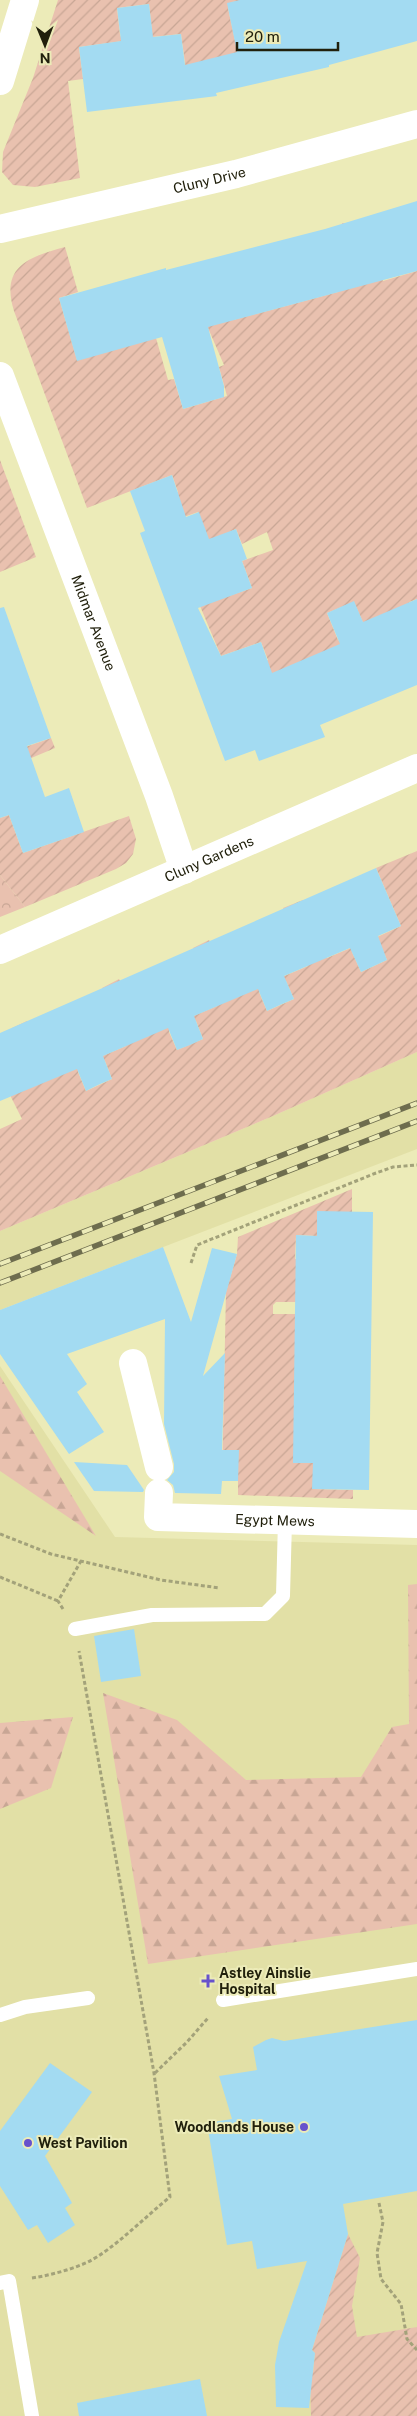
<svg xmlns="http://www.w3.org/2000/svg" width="417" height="2416" font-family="'Public Sans',sans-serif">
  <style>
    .built { fill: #e2e0a6 }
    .forest { fill: url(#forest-firs) }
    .park { fill: url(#park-crowns) }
    .garden { fill: url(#garden-furrows) }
    .building { fill: #a3dbf2 }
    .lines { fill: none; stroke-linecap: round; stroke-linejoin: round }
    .path { stroke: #a3a27a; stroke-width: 3; stroke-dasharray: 4 2.5; stroke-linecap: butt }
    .service { stroke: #fff; stroke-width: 14 }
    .minor { stroke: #fff; stroke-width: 28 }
    .tertiary { stroke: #fff; stroke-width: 28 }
    .rail-casing { stroke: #6e6d4e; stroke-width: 5.5 }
    .rail { stroke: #ecebb8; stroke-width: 4; stroke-dasharray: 11; stroke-linecap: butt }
    .poi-dot { fill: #6752cc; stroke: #ecebb8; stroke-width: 2 }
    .labels { text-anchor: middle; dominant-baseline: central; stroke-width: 4; stroke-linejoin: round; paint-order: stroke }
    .street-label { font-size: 14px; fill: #21200c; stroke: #ecebb8 }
    .poi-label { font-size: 14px; font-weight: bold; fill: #21200c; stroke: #ecebb8; text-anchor: start }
  </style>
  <defs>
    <pattern id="forest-firs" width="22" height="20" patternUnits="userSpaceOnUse" patternTransform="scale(1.25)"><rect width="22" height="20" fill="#e9c1af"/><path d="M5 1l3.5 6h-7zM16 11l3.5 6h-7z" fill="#c8a695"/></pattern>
    <pattern id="park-crowns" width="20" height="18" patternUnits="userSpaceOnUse" patternTransform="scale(1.25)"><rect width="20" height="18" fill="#e9c1af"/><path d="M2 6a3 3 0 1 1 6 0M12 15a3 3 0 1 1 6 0" fill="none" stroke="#c8a695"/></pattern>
    <pattern id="garden-furrows" width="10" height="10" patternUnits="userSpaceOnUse" patternTransform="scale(1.25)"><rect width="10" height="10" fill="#e9c1af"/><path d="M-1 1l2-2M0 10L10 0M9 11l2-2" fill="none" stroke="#c8a695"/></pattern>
  </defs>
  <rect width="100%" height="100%" fill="#ecebb8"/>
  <!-- built -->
  <g class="built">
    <path d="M417,1052V1149L0,1310V1231L273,1116Z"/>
    <path d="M0,1366L115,1537L417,1545V2416H0Z"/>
  </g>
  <!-- forest -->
  <g class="forest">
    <path d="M0,1376L96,1536L0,1471Z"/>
    <path d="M417,1584V1924L148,1964L103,1693L177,1720L246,1780L361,1777L392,1727L409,1724L408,1585Z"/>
    <path d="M73,1717L51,1788L0,1809V1723Z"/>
  </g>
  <!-- park -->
  <path class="park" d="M0,875L25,907L0,917Z"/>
  <!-- garden -->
  <g class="garden">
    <path d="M58,0H253L232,2L228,8L244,83L190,99L181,34L151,37L152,31L149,4L117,8L120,35L123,41L79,47L83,79L68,81L80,178L35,187L13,185L2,172L3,152L33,78Z"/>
    <path d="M342,223H346L373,248L383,281L417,271V599L409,602L417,623L365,627L354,602L327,613L338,640L342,643L305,691L254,665L268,660L261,642L221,656L200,606L252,588L242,561L273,550L267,532L242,544L236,529L209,541L198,512L167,523L158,499L178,492L172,475L87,508L14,311C0,266 29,257 65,247L78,292L59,298L77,360L156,338L168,380L174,379L183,409L227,396L219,367L224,365L208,328L191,264L233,320L338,292Z"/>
    <path d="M0,460L36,557L0,572Z"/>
    <path d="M51,738L55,748L3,770L0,756Z"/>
    <path d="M9,815L23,853L129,816L136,839L133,854L126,863L116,869L25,907L0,875V818Z"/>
    <path d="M417,851V1052L273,1116L0,1231V1129L22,1119L11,1097L12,1028L27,1021L51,1078L79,1067L78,1072L86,1091L112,1079L105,1061L100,1057L126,1046L102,988L119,979L143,1037L170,1026L169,1032L177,1050L203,1039L196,1021L191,1017L217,1006L193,948L209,940L233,998L260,987L259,992L267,1011L294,999L286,981L282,977L308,966L283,908L303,900L327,958L353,947L352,952L361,972L387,960L379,941L375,938L401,926L376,868Z"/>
    <path d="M352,1189V1212H317V1236L296,1235L295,1259H316L315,1302H276L273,1305V1314H295V1338L315,1339L293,1463H313V1489L353,1490V1499L238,1495V1450H226L225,1481H222L226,1292L237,1254L238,1237Z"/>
    <path d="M348,2234L360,2258L352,2306L357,2337L417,2327V2416H311L310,2373H313L315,2353L312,2350Z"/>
  </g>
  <!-- building -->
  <g class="building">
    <path d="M240,0H417V41L329,65V67L216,93L217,96L87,112L79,47L121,41L117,8L149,4L153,37L181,34L185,65L237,52L227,3Z"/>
    <path d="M417,201V271L208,327L224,386V397L183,409L162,337L77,361L59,298L166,268V270L325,229Z"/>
    <path d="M172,475L186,517L199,512L209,539L236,529L247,559L242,561L252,588L198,608L221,656L261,642L272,673L340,644L327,613L354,601L363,622L417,599V685L320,725L325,737L259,761L255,750L225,761L140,533L145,531L130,491Z"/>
    <path d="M4,607L51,738L27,746L45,797L69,788L84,832L23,853L9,815L0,818V608Z"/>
    <path d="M376,868L401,926L378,936L387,960L361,972L350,948L284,976L294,999L280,1005L267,1011L258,989L194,1016L203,1039L190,1045L177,1050L168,1028L103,1056L112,1079L98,1085L86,1091L77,1069L0,1101V1033Z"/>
    <path d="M317,1211L373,1212L369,1490L312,1489L313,1463H293L296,1235L317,1236Z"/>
    <path d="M163,1247L191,1322L212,1248L237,1254L203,1376L225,1353L222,1450H239L238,1481H222L221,1494L175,1493L173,1485L167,1480L174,1472V1464L164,1424L165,1319L67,1354L87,1384L77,1392L104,1432L69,1454L0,1354V1310Z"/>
    <path d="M74,1462L127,1465L144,1490L143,1492L94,1491Z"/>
    <path d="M134,1629L141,1676L101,1682L94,1636Z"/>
    <path d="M417,2020V2191L343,2204L348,2234L312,2350L315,2353L309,2408L276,2407L275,2365L279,2342L307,2261L257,2269L252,2241L227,2245L207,2123L232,2119L219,2076L257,2070L253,2047L266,2040L272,2038L284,2041Z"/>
    <path d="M50,2063L92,2092L45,2156L72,2203L65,2208L75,2225L48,2243L37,2225L28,2230L0,2186V2131Z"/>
    <path d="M200,2379L207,2416H79L77,2403Z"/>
  </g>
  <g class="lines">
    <!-- path -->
    <g class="path">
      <path d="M191,1263L197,1245L376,1173L393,1167L417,1165"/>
      <path d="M0,1534L51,1554L161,1580L220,1588"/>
      <path d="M0,1577L58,1601"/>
      <path d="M63,1609L58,1601L81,1561"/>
      <path d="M155,2073L187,2042L208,2018"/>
      <path d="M379,2203L383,2222L377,2253L381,2279L401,2304L407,2339L417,2350"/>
      <path d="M32,2278C51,2275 70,2270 88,2262C114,2249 146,2216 170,2197L154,2073L79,1651"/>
    </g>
    <!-- service -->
    <g class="service">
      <path d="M75,1629L152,1615L265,1614L283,1596L285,1521"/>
      <path d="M223,2000L417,1969"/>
      <path d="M0,2015L25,2007L88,1998"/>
      <path d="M0,2283L9,2281L32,2416"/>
    </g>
    <!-- minor -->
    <g class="minor">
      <path d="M0,81L25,0"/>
      <path id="s1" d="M0,229L236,174L417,124"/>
      <path id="s2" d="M0,376L159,796L184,870"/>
      <path d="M133,1363L159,1467"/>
      <path id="s3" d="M159,1493L158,1517L417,1524"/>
    </g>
    <!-- tertiary -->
    <path class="tertiary" id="s4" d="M0,950L417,768"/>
    <defs>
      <g id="rail">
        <path d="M0,1264L417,1103"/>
        <path d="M0,1283L417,1121"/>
      </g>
    </defs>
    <!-- rail casing -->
    <use href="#rail" class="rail-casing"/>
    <!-- rail -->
    <use href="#rail" class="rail"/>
  </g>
  <!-- markers -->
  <g class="poi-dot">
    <path d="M205.5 1973.5h5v5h5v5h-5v5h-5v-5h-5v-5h5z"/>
    <circle cx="304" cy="2127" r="5"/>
    <circle cx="28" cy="2143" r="5"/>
  </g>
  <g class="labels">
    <!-- street labels -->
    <g class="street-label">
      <text stroke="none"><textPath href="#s1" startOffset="215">Cluny Drive</textPath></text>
      <text stroke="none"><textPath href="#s2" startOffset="264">Midmar Avenue</textPath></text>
      <text stroke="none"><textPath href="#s4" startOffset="228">Cluny Gardens</textPath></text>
      <text stroke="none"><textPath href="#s3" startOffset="141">Egypt Mews</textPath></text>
    </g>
    <!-- poi labels -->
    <g class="poi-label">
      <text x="219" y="1973">Astley Ainslie<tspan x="219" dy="16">Hospital</tspan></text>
      <text x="294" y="2127" text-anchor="end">Woodlands House</text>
      <text x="38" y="2143">West Pavilion</text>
    </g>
  </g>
  <!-- north arrow -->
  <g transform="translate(45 45) rotate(179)" stroke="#ecebb8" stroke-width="4" paint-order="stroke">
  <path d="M0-4L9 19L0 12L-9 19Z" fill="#21200c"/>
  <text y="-8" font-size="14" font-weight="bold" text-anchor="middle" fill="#21200c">N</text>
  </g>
  <!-- scale -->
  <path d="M237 42v8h101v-8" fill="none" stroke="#21200c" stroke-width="2.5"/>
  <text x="245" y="42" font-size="15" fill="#21200c" stroke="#ecebb8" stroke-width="4" paint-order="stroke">20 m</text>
</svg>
